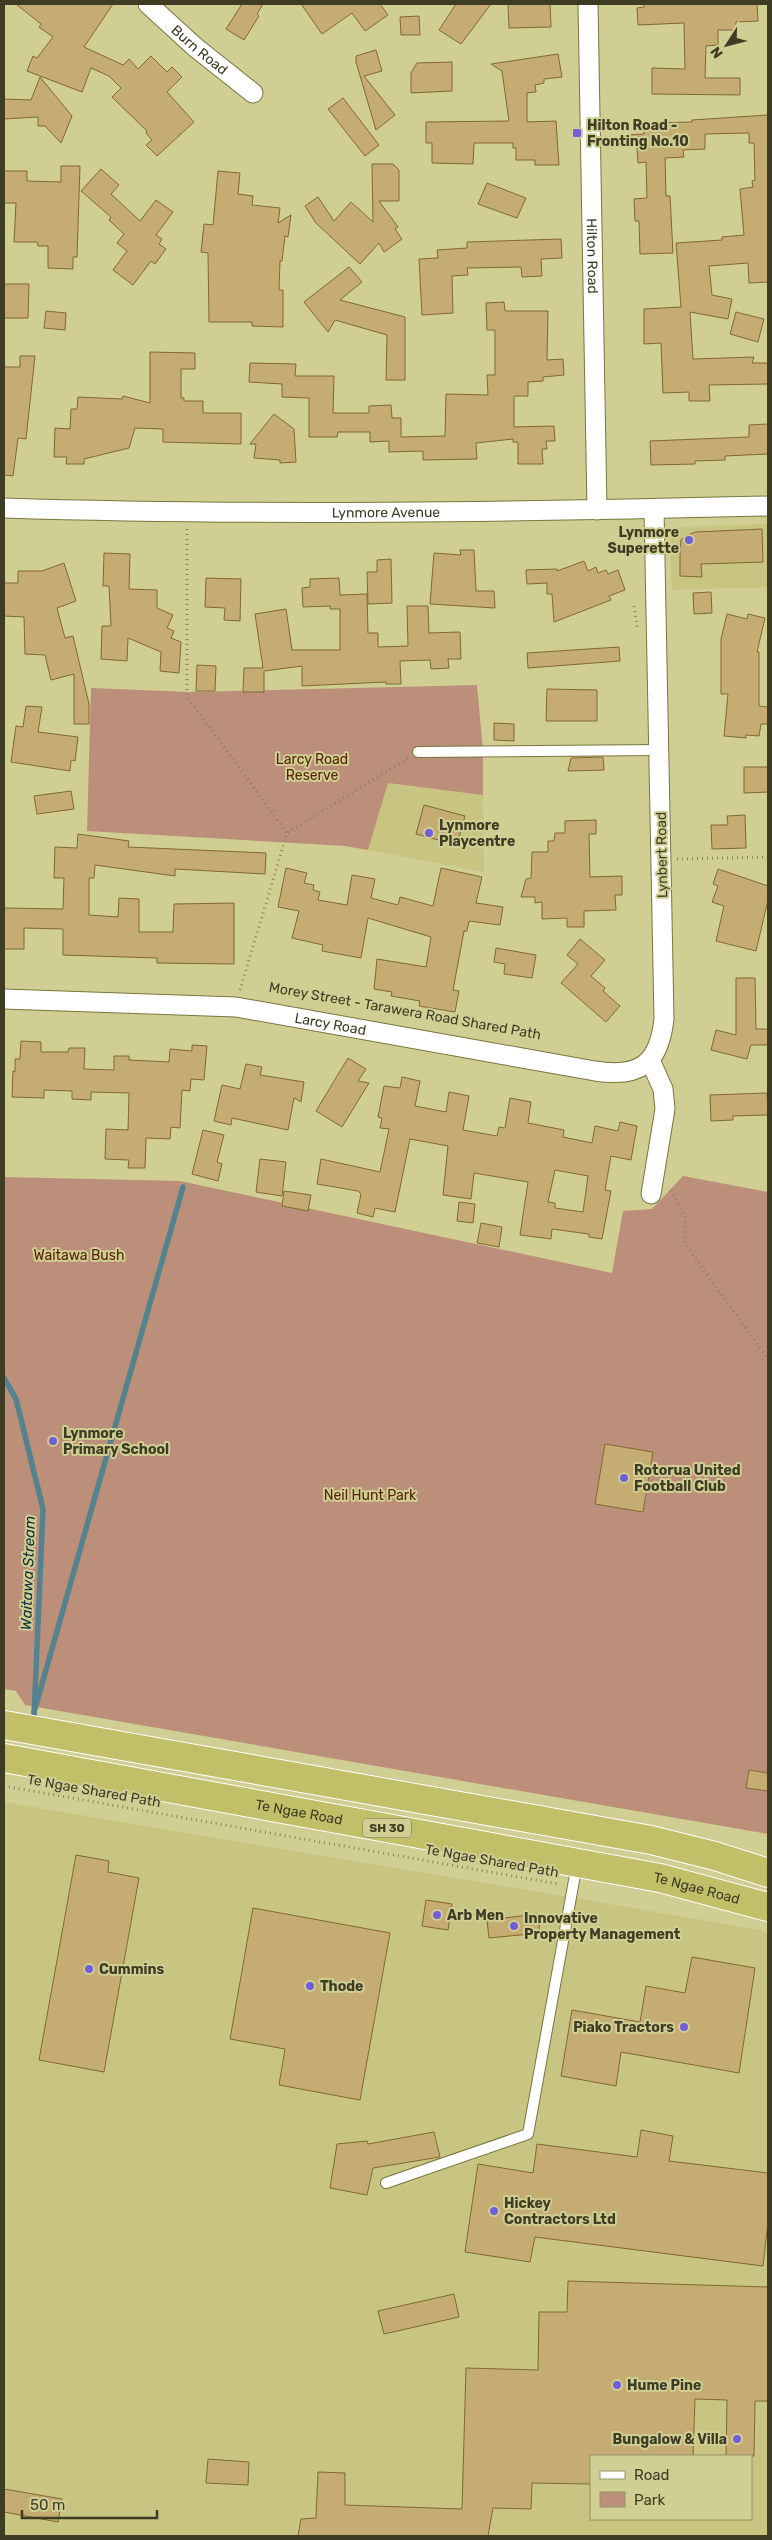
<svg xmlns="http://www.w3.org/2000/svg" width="772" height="2540" font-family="Rubik,sans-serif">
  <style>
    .built { fill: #c7c581; fill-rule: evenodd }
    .green { fill: #bc8f7a }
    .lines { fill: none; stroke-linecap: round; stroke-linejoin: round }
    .stream { stroke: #54838f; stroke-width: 5.5 }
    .building { fill: #c5ac73; stroke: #806932; fill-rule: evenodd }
    .lane-casing { stroke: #78763d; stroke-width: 12 }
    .street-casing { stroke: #78763d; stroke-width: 21 }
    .highway-casing { stroke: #fff; stroke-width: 30 }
    .path { stroke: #87865b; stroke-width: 3; stroke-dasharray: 1 4; stroke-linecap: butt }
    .lane { stroke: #fff; stroke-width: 10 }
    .street { stroke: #fff; stroke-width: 19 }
    .highway { stroke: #c2bf69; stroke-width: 28 }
    .poi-dot { fill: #725ed8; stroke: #d0ce92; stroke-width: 2 }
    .labels { text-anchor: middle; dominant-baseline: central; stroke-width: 4; stroke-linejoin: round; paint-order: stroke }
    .shield { fill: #d0ce92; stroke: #6a6845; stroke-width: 1 }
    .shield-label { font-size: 12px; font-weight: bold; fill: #3e3d24 }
    .street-label { font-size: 14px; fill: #3e3d24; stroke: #d0ce92 }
    .poi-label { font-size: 14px; font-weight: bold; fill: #3e3d24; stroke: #d0ce92; text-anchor: start }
    .park-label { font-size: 14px; fill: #582303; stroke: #d0ce92 }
    .water-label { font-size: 15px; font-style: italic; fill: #0e2f3c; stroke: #d0ce92 }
  </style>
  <rect width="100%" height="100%" fill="#d0ce92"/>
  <!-- built -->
  <g class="built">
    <path d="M768,524V587L672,590L670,535L677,527Z"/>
    <path d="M388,783L483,795L484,872L368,850Z"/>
    <path d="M4,1802L762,1930L768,1934V2536H4ZM591,2456H751V2519H591Z"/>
  </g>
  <!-- green -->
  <g class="green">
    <path d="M477,685L483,751V795L388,783L368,850L345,846L87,831L91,688L190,692Z"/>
    <path d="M683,1176L768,1192V1834L25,1705L16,1691L4,1689V1177L180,1181L612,1273L623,1211L652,1209Z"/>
  </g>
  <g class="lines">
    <!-- stream -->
    <g class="stream">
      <path d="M4,1378L16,1399L43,1509L34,1716"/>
      <path d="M34,1712L183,1187"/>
    </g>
  </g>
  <!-- building -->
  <g class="building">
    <path d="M16,4H113L84,47L123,65L129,59L138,69L151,56L167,72L172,67L182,77L167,92L194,122L157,156L146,145L152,140L146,133L147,131L112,97L121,88L109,76L91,68L82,92L27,71L33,56L37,58L53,37L39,27L41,24Z"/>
    <path d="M242,4H263L257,14L259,16L244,40L226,29Z"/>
    <path d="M301,4H380L388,15L365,31L352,13L322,34Z"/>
    <path d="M456,4H491L461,44L439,30Z"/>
    <path d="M508,4H550L551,27L509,28Z"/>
    <path d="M644,4H757L758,21L736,22V30H718V45L706,46L705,78H740V95L652,94V68L685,69L684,23L638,25L637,8L644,7Z"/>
    <path d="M419,16L420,35H401L400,17Z"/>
    <path d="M376,50L382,71L364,76L395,115L376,130L356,62V56Z"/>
    <path d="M558,54L562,77L544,79V83L535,85L536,92L527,93V122L556,121L559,165H535V160H516V148H513V143H474L473,164L432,163V143H426V122L509,121L502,71L491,64Z"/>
    <path d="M452,62V91L411,93V73L417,63Z"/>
    <path d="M40,77L72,116L61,143L45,126H38V117L4,119V99L31,100Z"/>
    <path d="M343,98L379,145L365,156L328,109Z"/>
    <path d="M768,115V282L749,283L748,263L709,266L712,295L732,299L728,319L690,312L693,359L754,357L752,363H768V384L709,385L710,401H689V392L663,393L661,343L644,344V309L681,307L676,243L722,240V237L744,235L740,189L753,187L752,181L755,180L754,143H749V133L705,134V149L683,150L684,157L665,158L666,196H670L673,253L640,254L639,221H635L634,199L647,198L646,162L638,163L637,148L628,135L644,134V123L692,122V120Z"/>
    <path d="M372,164H393L399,170V201H379L398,227L395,229L402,239L384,252L379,243L360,264L316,223L305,206L318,197L334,221L351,202L373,222Z"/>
    <path d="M61,166H80L77,257H73V269L48,268V246H38L37,242H14L16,203H4V171H27V181L61,182Z"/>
    <path d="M101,169L119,185L111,194L140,221L156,200L173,212L156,235L162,239L159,244L166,249L155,264L151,261L133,285L113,270L127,251L117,243L124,234L109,220L111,217L81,191Z"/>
    <path d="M218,171L240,173L238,194L253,196L252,205L280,208L278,223L291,215L288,237L285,236L282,261H280L279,290H283V327L252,326V322H209L208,253L201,252L204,224L213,225Z"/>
    <path d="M487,183L526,198L517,218L478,204Z"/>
    <path d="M561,239L562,258L541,259L542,276L522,277L521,267L467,268L468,275L452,276L453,313L422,315L419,259L438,258L437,250L467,248V242Z"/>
    <path d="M349,267L362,282L340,300L405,317V380H386L387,335L335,320L328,332L304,302Z"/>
    <path d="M4,284H29L28,318H4Z"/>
    <path d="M504,302L505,311H548L547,360L563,359L564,375L543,377V381L528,382V396H514V427L554,426L555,441H546L547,449H542L543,464H518V442H513V439L476,443L477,459L423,460V451L389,452V441L370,442V432H338L337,437H309V398L282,397V384L249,382L250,363L296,364L295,376H334L333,413H369V406L391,405L392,418H401V437L445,436L446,394L488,395L487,375H495V330H487L486,303Z"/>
    <path d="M46,311L66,313L65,330L44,328Z"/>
    <path d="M736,312L764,319L758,342L730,334Z"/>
    <path d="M150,352L195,353V369H181V398H184V401H203V413H241V444L163,442V429L135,428L129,448L84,459V464H66L67,457H54L55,428L70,429L71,409H77L78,397L122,399L123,396L150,403Z"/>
    <path d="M20,356H35L26,439L18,438L13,476L4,475V367H20Z"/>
    <path d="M274,414L294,429L296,462L280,463V460L254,458L256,444H250Z"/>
    <path d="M768,424V454L725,456V460L695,461V464L651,465L650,441L749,437V425Z"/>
    <path d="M762,529L763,562L701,564L702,577L680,576V550L681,540L687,535L696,532Z"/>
    <path d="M460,550H474L476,591H494L495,608L430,604L434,553L461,555Z"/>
    <path d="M104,553L130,554L129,589L157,590V608L173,615L167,628L174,631L171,638L181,642L179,673L160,671L161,652L128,638L127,661L101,659L102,626H111L109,586H103Z"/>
    <path d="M391,559L392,603L368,604L367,572H377V560Z"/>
    <path d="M584,561L588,571L596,567L598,573L606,570L608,574L618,570L625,590L609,596L611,600L554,622L552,594H547V583L527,584L526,570L557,569V571Z"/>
    <path d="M64,563L76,601L57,608L65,638L73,636L89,704V724H74V674L51,680L45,655L25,654L24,617L4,616V583H18V571H42Z"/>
    <path d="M206,578L241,579L240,621L224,620L225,608L205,607Z"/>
    <path d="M339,578L340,595L367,594L368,633H378V647L408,646L407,606H428L429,633L460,632L461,659H448L449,668L431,669L430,660L400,661L401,684H386V682L302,686V666L264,671V692H243L244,668H263L255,614L286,609L292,650H340V609H330V606L303,607L302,588L310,587V579Z"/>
    <path d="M711,592L712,613L694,614L693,593Z"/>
    <path d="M727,614L747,619L748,614L765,618L757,652H759V706L768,707V724H761L759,736L746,735V738L724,736L728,694H721V639Z"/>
    <path d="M619,647L620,661L528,668L527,653Z"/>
    <path d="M197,665L216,666L215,691H196Z"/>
    <path d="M547,689L597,690V721H546Z"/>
    <path d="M26,706L42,707L38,732L78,737L75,761L71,760L70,771L11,762L16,726L23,727Z"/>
    <path d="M494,723L514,724V741L494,740Z"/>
    <path d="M603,757L604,770L568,771L571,758Z"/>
    <path d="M744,767H768V792L744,793Z"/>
    <path d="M71,791L74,809L37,814L34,796Z"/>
    <path d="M424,805L465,816L457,845L416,834Z"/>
    <path d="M745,815L746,848L712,849L711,825H728L727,816Z"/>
    <path d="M596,820V834H589L590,877L622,876V895H615L616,910L584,911V927H567V918L542,919V902L535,903V897H521L526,879L531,878L532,852H548V841H554L555,833H565V821Z"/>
    <path d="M78,834L129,841L128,847L266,853L265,874L175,869V876L95,865L94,878H89V915L118,917L119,898L139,899V932H173L174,904L234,903V964L157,963V958L63,955V929L24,928V949H4V908L63,909L64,878H54L55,847L77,848Z"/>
    <path d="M286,868L307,873L304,883L314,885L313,890L320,892L318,900L347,905L352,875L375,879L371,898L398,905L400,897L433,906L441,868L482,877L476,903L503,907L500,925L469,921L467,931H464L453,990L459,991L455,1012L419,1006L420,1001L391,996L392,992L374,989L377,959L426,967L431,937L368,918L361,958L322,951L323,945L292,938L299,911L278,907Z"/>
    <path d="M718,869L768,886V900L756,951L716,941L724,906L712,902L718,886L713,884Z"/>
    <path d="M580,939L605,960L591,976L605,988L603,991L620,1006L606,1022L561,983L578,964L567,955Z"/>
    <path d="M496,948L536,955L532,978L504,974L505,964L494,962Z"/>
    <path d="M736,978H755L756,1029H768V1045H751L747,1059L711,1050L716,1030L736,1035Z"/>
    <path d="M21,1041L41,1042V1052H68L69,1048H85L84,1069L114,1070V1056H129V1060L169,1062L170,1049L192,1051V1045L207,1046L204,1080L191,1079L190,1091L182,1090L180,1128L171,1127L170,1139L146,1138L145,1168H128L129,1160L105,1159L106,1129L128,1130L129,1093L91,1092V1100L72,1099V1091L44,1090V1098L12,1097L13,1071L15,1072V1059H20Z"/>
    <path d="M348,1058L366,1069L358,1081L369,1083L342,1127L316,1111Z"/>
    <path d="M246,1064L262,1067L260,1075L304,1082L301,1102L294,1098L288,1130L232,1118L231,1125L214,1121L222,1085L240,1089Z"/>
    <path d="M402,1077L420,1081L415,1106L446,1112L449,1092L469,1096L463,1130L497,1136L499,1127L505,1128L510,1098L531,1102L528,1123L564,1130L563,1137L592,1143L595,1126L618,1131L620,1122L637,1126L631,1160L611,1156L605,1190L611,1191L602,1239L589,1237V1234L552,1229L551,1239L520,1235L528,1182L474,1173L471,1199L443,1195L448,1146L410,1139L395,1212L375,1208L373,1217L357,1213L361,1194L358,1191L317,1184L321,1159L380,1172L389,1129L380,1128L382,1118L378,1117L384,1086L400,1088ZM555,1170L588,1176L583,1212L555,1208V1203L548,1202Z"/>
    <path d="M767,1093L768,1115L733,1116V1120L711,1121L710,1095Z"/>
    <path d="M203,1130L224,1135L217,1162L222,1164L218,1181L192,1174Z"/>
    <path d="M260,1159L286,1162L282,1196L256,1192Z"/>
    <path d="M284,1191L311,1195L308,1211L282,1206Z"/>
    <path d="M459,1202L475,1204L473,1223L457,1221Z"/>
    <path d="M481,1223L502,1227L499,1247L477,1243Z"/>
    <path d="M605,1444L653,1452L643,1512L595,1504Z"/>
    <path d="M749,1770L768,1773V1791L746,1788Z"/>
    <path d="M76,1855L109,1861L108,1872L139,1878L104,2072L39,2060Z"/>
    <path d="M426,1900L452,1904L448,1930L422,1926Z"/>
    <path d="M253,1908L390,1933L360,2100L279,2085L285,2049L230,2039Z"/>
    <path d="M538,1914L540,1933L489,1938L487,1920Z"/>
    <path d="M692,1957L755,1968L739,2073L621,2052L616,2086L561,2076L572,2010L640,2022L646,1986L685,1993Z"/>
    <path d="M641,2130L673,2136L669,2161L768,2173V2222L763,2266L535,2237L530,2262L465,2252L478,2164L533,2173L537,2144L637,2157Z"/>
    <path d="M434,2132L440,2157L373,2168L367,2195L330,2188L337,2144L367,2141L368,2144Z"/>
    <path d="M568,2281L768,2287V2401H755L754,2456H726L727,2400L695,2399L693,2456H591V2484L532,2483L531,2509L493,2508L488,2536H298L301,2519L316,2518L318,2472L345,2473V2505L462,2509L466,2368L538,2370L539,2312H567Z"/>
    <path d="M454,2294L459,2317L384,2334L378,2311Z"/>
    <path d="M208,2459L249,2462L248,2485L206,2483Z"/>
    <path d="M4,2489L62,2499L58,2522L4,2512Z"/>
  </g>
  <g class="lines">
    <defs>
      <g id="lane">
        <path d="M418,752L660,750"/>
        <path d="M386,2183L528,2134L577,1864"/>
      </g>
      <g id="street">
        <path id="s1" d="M148,4L195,47L253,93"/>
        <path id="s2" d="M588,4L597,510"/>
        <path id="s3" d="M4,508C259,516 513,512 768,506"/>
        <path id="s4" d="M4,999L236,1007L595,1071C640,1078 659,1064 664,1019L654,509"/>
        <path d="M650,1060L663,1089L665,1109L651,1194"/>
      </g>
      <g id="highway">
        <path d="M4,1725L651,1840L715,1856L768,1873"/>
        <path id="s5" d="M4,1758L660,1878L768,1907"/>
      </g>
    </defs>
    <!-- lane casing -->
    <use href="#lane" class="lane-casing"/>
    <!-- street casing -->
    <use href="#street" class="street-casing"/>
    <!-- highway casing -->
    <use href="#highway" class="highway-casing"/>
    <!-- path -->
    <g class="path">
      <path d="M187,529V697L287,833"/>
      <path d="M634,606L637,627"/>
      <path d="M677,859L768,857"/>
      <path d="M240,990L287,833L408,758"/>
      <path d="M671,1190L685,1217V1244L768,1359"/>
      <path d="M4,1786L558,1884"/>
    </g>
    <!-- lane -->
    <use href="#lane" class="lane"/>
    <!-- street -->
    <use href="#street" class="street"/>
    <!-- highway -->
    <use href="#highway" class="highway"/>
  </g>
  <!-- markers -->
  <g class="poi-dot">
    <rect x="572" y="128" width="10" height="10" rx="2.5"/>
    <circle cx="689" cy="540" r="5"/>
    <circle cx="429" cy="833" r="5"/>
    <circle cx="53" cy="1441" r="5"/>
    <circle cx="624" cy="1478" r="5"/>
    <circle cx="437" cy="1915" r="5"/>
    <circle cx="514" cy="1926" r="5"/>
    <circle cx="89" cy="1969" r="5"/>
    <circle cx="310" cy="1986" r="5"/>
    <circle cx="684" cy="2027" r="5"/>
    <circle cx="494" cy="2211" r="5"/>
    <circle cx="617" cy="2385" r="5"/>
    <circle cx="737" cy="2439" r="5"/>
  </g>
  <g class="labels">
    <!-- shield labels -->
    <rect class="shield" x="363" y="1818.5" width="48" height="19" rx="4"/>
    <g class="shield-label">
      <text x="387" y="1828">SH 30</text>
    </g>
    <!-- street labels -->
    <g class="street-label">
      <text stroke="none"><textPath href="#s1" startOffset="69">Burn Road</textPath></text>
      <text stroke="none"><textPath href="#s2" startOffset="252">Hilton Road</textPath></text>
      <text stroke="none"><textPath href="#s3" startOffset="382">Lynmore Avenue</textPath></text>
      <text transform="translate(662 855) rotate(-91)">Lynbert Road</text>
      <text transform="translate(405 1011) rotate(10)">Morey Street - Tarawera Road Shared Path</text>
      <text stroke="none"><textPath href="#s4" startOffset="328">Larcy Road</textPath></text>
      <text transform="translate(94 1791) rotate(10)">Te Ngae Shared Path</text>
      <text stroke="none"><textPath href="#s5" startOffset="300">Te Ngae Road</textPath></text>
      <text transform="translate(492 1861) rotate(10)">Te Ngae Shared Path</text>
      <text stroke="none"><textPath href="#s5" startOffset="705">Te Ngae Road</textPath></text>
    </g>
    <!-- poi labels -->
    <g class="poi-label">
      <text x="587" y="125">Hilton Road -<tspan x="587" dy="16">Fronting No.10</tspan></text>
      <text x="679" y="532" text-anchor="end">Lynmore<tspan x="679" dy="16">Superette</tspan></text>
      <text x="439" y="825">Lynmore<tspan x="439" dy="16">Playcentre</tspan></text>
      <text x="63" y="1433">Lynmore<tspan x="63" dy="16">Primary School</tspan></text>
      <text x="634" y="1470">Rotorua United<tspan x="634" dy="16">Football Club</tspan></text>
      <text x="447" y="1915">Arb Men</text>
      <text x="524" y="1918">Innovative<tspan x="524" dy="16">Property Management</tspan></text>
      <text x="99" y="1969">Cummins</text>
      <text x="320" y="1986">Thode</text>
      <text x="674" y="2027" text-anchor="end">Piako Tractors</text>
      <text x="504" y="2203">Hickey<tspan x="504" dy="16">Contractors Ltd</tspan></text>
      <text x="627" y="2385">Hume Pine</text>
      <text x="727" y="2439" text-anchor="end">Bungalow &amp; Villa</text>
    </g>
    <!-- park labels -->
    <g class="park-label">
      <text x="312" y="759">Larcy Road<tspan x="312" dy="16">Reserve</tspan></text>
      <text x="79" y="1255">Waitawa Bush</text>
      <text x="370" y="1495">Neil Hunt Park</text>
    </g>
    <!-- water labels -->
    <g class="water-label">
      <text transform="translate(28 1573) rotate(-88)">Waitawa Stream</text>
    </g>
  </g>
  <!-- border -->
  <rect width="772" height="2540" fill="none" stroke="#3e3d24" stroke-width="10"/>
  <!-- legend -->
  <rect x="590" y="2455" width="162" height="65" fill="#d0ce92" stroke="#969466"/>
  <rect x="600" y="2471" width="25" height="8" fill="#ffffff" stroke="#969466"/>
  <text x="634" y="2480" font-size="15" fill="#3e3d24">Road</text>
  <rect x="600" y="2492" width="25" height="15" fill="#bc8f7a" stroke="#969466"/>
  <text x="634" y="2505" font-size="15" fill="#3e3d24">Park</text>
  <!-- north arrow -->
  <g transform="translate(727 45) rotate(234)" stroke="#d0ce92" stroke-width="4" paint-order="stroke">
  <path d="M0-4L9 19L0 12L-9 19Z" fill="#3e3d24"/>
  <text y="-8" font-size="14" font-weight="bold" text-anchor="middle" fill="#3e3d24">N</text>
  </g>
  <!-- scale -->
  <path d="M22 2510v8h135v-8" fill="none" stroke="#3e3d24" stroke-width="2.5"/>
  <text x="30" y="2510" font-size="15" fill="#3e3d24" stroke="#d0ce92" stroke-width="4" paint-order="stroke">50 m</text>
</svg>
